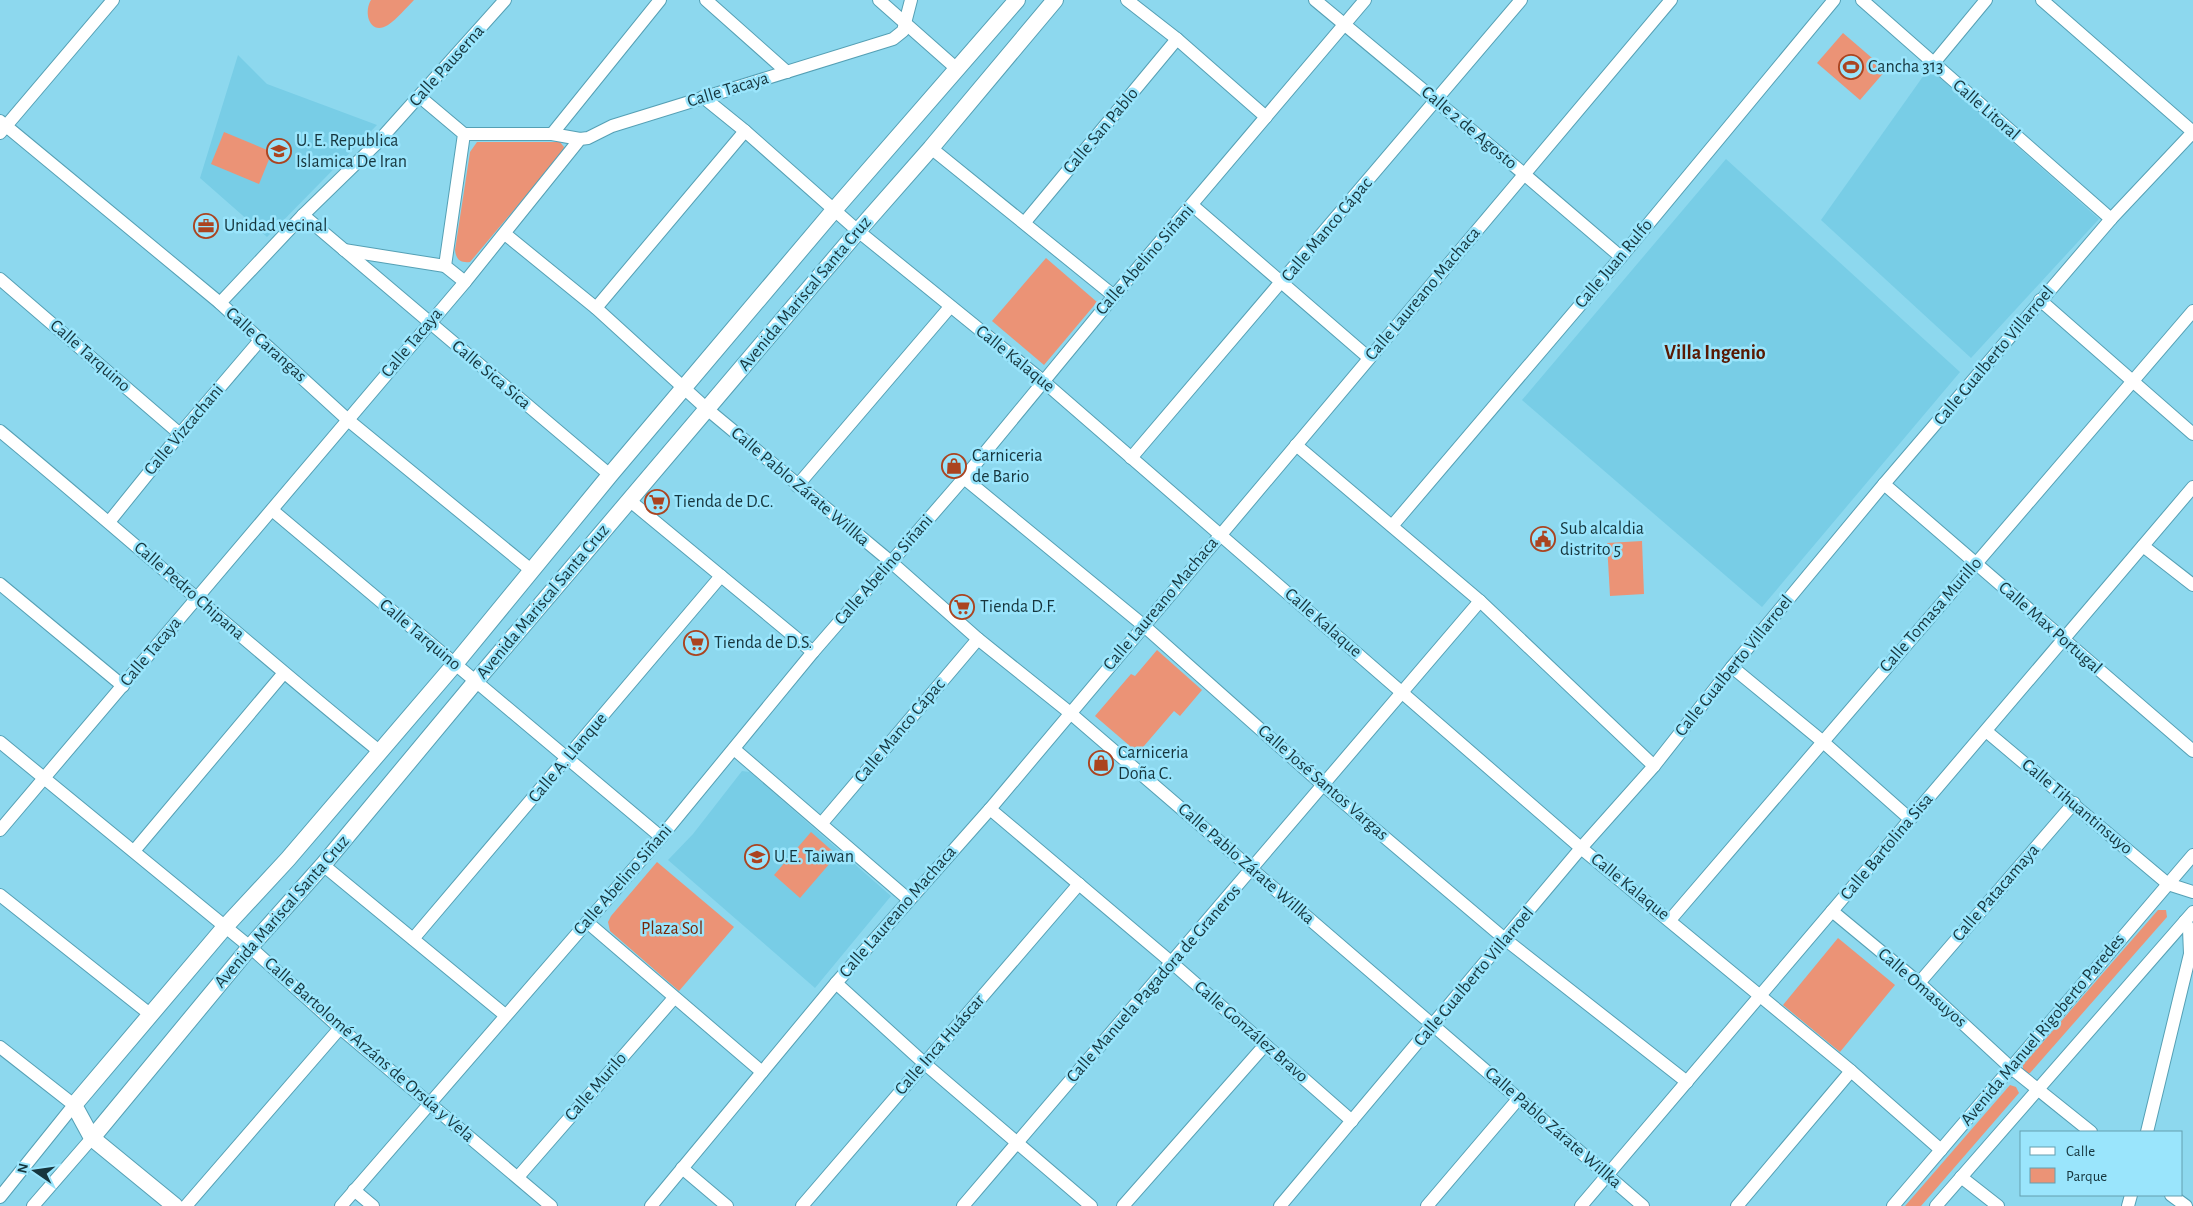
<svg xmlns="http://www.w3.org/2000/svg" width="2193" height="1206" font-family="'Alegreya Sans',sans-serif">
  <style>
    .built { fill: #78cde6 }
    .green { fill: #eb9376 }
    .lines { fill: none; stroke-linecap: round; stroke-linejoin: round }
    .minor-casing { stroke: #55a0b5; stroke-width: 14 }
    .major-casing { stroke: #55a0b5; stroke-width: 18 }
    .minor { stroke: #fff; stroke-width: 12 }
    .major { stroke: #fff; stroke-width: 16 }
    .labels { text-anchor: middle; dominant-baseline: central; stroke-width: 5; stroke-linejoin: round; paint-order: stroke }
    .street-label { font-size: 18px; fill: #16363e; stroke: #9ae5fc }
    .poi-label { font-size: 18px; fill: #16363e; stroke: #9ae5fc; text-anchor: start }
    .park-label { font-size: 18px; fill: #762709; stroke: #9ae5fc }
    .quarter-label { font-size: 20px; font-weight: bold; fill: #591902; stroke: #9ae5fc }
  </style>
  <rect width="100%" height="100%" fill="#8dd8ee"/>
  <!-- built -->
  <g class="built">
    <path d="M238,55L267,84L377,125L267,237L200,178Z"/>
    <path d="M1929,68L2099,219L1971,358L1821,220Z"/>
    <path d="M1726,159L1960,372L1762,607L1522,400Z"/>
    <path d="M742,771L750,772L891,896L815,988L668,860L693,834Z"/>
  </g>
  <!-- green -->
  <g class="green">
    <path d="M371,0H414C406,8 397,19 388,25C370,36 363,13 371,0Z"/>
    <path d="M1843,33L1886,70L1860,100L1817,63Z"/>
    <path d="M224,132L272,152L259,184L211,164Z"/>
    <path d="M477,142H560L564,147L562,153L470,262C461,263 456,260 455,250L470,152Z"/>
    <path d="M1046,258L1097,302L1044,365L992,321Z"/>
    <path d="M1642,541L1644,594L1610,596L1607,543Z"/>
    <path d="M1157,650L1202,690L1180,716L1174,711L1138,753L1095,716L1131,674L1135,676Z"/>
    <path d="M811,832L837,855L800,898L774,875Z"/>
    <path d="M657,862L734,927L679,991L610,931L608,922L611,916Z"/>
    <path d="M2158,910H2166L2167,917L2030,1073L2023,1074V1065Z"/>
    <path d="M1838,938L1895,985L1840,1052L1783,1005Z"/>
    <path d="M2010,1085L2016,1087L2019,1093L1921,1206H1905Z"/>
  </g>
  <g class="lines">
    <defs>
      <g id="minor">
        <path d="M706,0L787,72"/>
        <path d="M879,0L957,69"/>
        <path d="M1127,0L1177,39L1266,117"/>
        <path d="M1315,0L1524,174L1621,257"/>
        <path d="M1862,0L2111,219"/>
        <path d="M2042,0L2193,132"/>
        <path d="M1933,64L1986,0"/>
        <path d="M420,97L464,134L445,266L465,282"/>
        <path d="M703,97L745,131L858,231L1043,381L1581,848L1851,1071L1941,1150"/>
        <path d="M0,121L220,303L348,420L531,570"/>
        <path d="M0,133L113,0"/>
        <path d="M464,134H552L580,139"/>
        <path d="M552,134L660,0"/>
        <path d="M931,148L1114,296"/>
        <path d="M1192,205L1369,358"/>
        <path d="M303,215L610,475"/>
        <path d="M1025,222L1177,39"/>
        <path d="M505,234L596,308L707,409L891,562L978,639L1069,712L1643,1206"/>
        <path d="M344,250L445,266"/>
        <path d="M0,279L180,434"/>
        <path d="M2040,300L2193,434"/>
        <path d="M220,303L303,215L377,143L505,0"/>
        <path d="M596,308L745,131"/>
        <path d="M0,431C127,536 250,647 379,751"/>
        <path d="M1296,445L1480,601L1654,766"/>
        <path d="M1131,458L1521,0"/>
        <path d="M964,478L1143,625L1323,785L1506,940L1687,1082"/>
        <path d="M1884,484L2193,751"/>
        <path d="M797,486L950,307"/>
        <path d="M629,500L813,652"/>
        <path d="M272,510L661,837"/>
        <path d="M109,522L180,434L261,339"/>
        <path d="M1392,526L1621,257L1834,0"/>
        <path d="M2143,546L2193,585"/>
        <path d="M0,584L123,686"/>
        <path d="M1732,667L1822,741L1910,819"/>
        <path d="M1986,731L2168,884L2193,892"/>
        <path d="M0,742L250,947L340,1028L551,1206"/>
        <path d="M734,749L908,899"/>
        <path d="M990,809L1171,962L1352,1121"/>
        <path d="M822,823L978,639"/>
        <path d="M0,830L465,282L580,139L588,138L612,126L893,39L903,31L911,0"/>
        <path d="M134,851L283,674"/>
        <path d="M323,865L505,1015"/>
        <path d="M0,895L151,1015"/>
        <path d="M1832,911L1919,983L2010,1067L2091,1132"/>
        <path d="M1670,920L2193,311"/>
        <path d="M587,922L762,1072"/>
        <path d="M413,939L721,576"/>
        <path d="M836,983L924,1063L1091,1206"/>
        <path d="M1919,983L2074,803"/>
        <path d="M0,1047L74,1105L0,1197"/>
        <path d="M2147,1132L2190,954L2189,929L2185,921"/>
        <path d="M682,1168L727,1206"/>
        <path d="M518,1177L674,998"/>
        <path d="M1961,1177L1998,1206"/>
        <path d="M354,1190L373,1206"/>
        <path d="M2171,1195L2186,1206"/>
        <path d="M33,1206L92,1138"/>
        <path d="M186,1206L340,1028"/>
        <path d="M341,1206L661,837L813,652L964,478L1114,296L1365,0"/>
        <path d="M651,1206L836,983L990,809L1671,0"/>
        <path d="M802,1206L1079,884"/>
        <path d="M963,1206L1480,601"/>
        <path d="M1123,1206L1265,1045"/>
        <path d="M1280,1206L1581,848L1654,766L1732,667L1884,484L2111,219L2193,132"/>
        <path d="M1427,1206L1519,1098"/>
        <path d="M1581,1206L2193,487"/>
        <path d="M1737,1206L1851,1071"/>
        <path d="M1893,1206L2193,855"/>
        <path d="M1936,1206L2193,912"/>
        <path d="M2128,1206L2131,1195"/>
      </g>
      <g id="major">
        <path d="M92,1138L250,947L323,865L476,681L858,231L931,148L1055,0"/>
        <path d="M175,1206L92,1138L74,1105L224,928L288,859L455,664L610,475L835,209L1017,0"/>
      </g>
    </defs>
    <!-- minor casing -->
    <use href="#minor" class="minor-casing"/>
    <!-- major casing -->
    <use href="#major" class="major-casing"/>
    <!-- minor -->
    <use href="#minor" class="minor"/>
    <!-- major -->
    <use href="#major" class="major"/>
  </g>
  <!-- icons -->
  <defs>
    <symbol id="stadium-ring" viewBox="-11 -11 22 22"><circle r="9.5" fill="#9ae5fc" stroke="#ab4420" stroke-width="1.5"/><path d="M0-5a6.5 5 0 1 0 0 10a6.5 5 0 1 0 0-10ZM-3.5-1.8h7v3.6h-7Z" fill="#ab4420"/></symbol>
    <symbol id="school-ring" viewBox="-11 -11 22 22"><circle r="9.5" fill="#9ae5fc" stroke="#ab4420" stroke-width="1.5"/><path d="M0-5L7-2L0 1L-7-2ZM-4 1L0 2.5L4 1V4Q0 6-4 4Z" fill="#ab4420"/></symbol>
    <symbol id="office-ring" viewBox="-11 -11 22 22"><circle r="9.5" fill="#9ae5fc" stroke="#ab4420" stroke-width="1.5"/><path d="M-6-3h4V-5.5h4V-3h4V5H-6ZM-1-4.5V-3h2v-1.5ZM-6 0V1H6V0Z" fill="#ab4420"/></symbol>
    <symbol id="shop-ring" viewBox="-11 -11 22 22"><circle r="9.5" fill="#9ae5fc" stroke="#ab4420" stroke-width="1.5"/><path d="M-5-2.5h2.3a2.7 3.5 0 0 1 5.4 0H5L5.5 6h-11ZM-1.5-2.5h3a1.5 2.3 0 0 0-3 0Z" fill="#ab4420"/></symbol>
    <symbol id="supermarket-ring" viewBox="-11 -11 22 22"><circle r="9.5" fill="#9ae5fc" stroke="#ab4420" stroke-width="1.5"/><path d="M-6-5.5h2.5l.6 2H6L4.5 2H-2.5L-4.4-4H-6ZM-1.5 3.2a1.3 1.3 0 1 0 .1 0ZM3 3.2a1.3 1.3 0 1 0 .1 0Z" fill="#ab4420"/></symbol>
    <symbol id="civic-ring" viewBox="-11 -11 22 22"><circle r="9.5" fill="#9ae5fc" stroke="#ab4420" stroke-width="1.5"/><path d="M-.6-6.5H3V-4.5H.6V-3L4-1V1h2V6H-6V1h2V-1L-.6-3ZM-1.2 2.5V6h2.4V2.5Z" fill="#ab4420"/></symbol>
  </defs>
  <g fill-rule="evenodd">
    <use href="#stadium-ring" x="1837" y="53" width="28" height="28"/>
    <use href="#school-ring" x="265" y="137" width="28" height="28"/>
    <use href="#office-ring" x="192" y="212" width="28" height="28"/>
    <use href="#shop-ring" x="940" y="452" width="28" height="28"/>
    <use href="#supermarket-ring" x="643" y="488" width="28" height="28"/>
    <use href="#civic-ring" x="1529" y="525" width="28" height="28"/>
    <use href="#supermarket-ring" x="948" y="593" width="28" height="28"/>
    <use href="#supermarket-ring" x="682" y="629" width="28" height="28"/>
    <use href="#shop-ring" x="1087" y="749" width="28" height="28"/>
    <use href="#school-ring" x="743" y="843" width="28" height="28"/>
  </g>
  <g class="labels">
    <!-- street labels -->
    <g class="street-label">
      <text transform="translate(447 66) rotate(-48)">Calle Pauserna</text>
      <text transform="translate(728 90) rotate(-17)">Calle Tacaya</text>
      <text transform="translate(1986 110) rotate(41)">Calle Litoral</text>
      <text transform="translate(1469 128) rotate(40)">Calle 2 de Agosto</text>
      <text transform="translate(1101 131) rotate(-50)">Calle San Pablo</text>
      <text transform="translate(1327 230) rotate(-50)">Calle Manco Cápac</text>
      <text transform="translate(1145 260) rotate(-49)">Calle Abelino Siñani</text>
      <text transform="translate(1614 264) rotate(-50)">Calle Juan Rulfo</text>
      <text transform="translate(805 294) rotate(-50)">Avenida Mariscal Santa Cruz</text>
      <text transform="translate(1423 294) rotate(-50)">Calle Laureano Machaca</text>
      <text transform="translate(412 343) rotate(-50)">Calle Tacaya</text>
      <text transform="translate(266 345) rotate(42)">Calle Carangas</text>
      <text transform="translate(90 356) rotate(41)">Calle Tarquino</text>
      <text transform="translate(1994 356) rotate(-50)">Calle Gualberto Villarroel</text>
      <text transform="translate(1015 359) rotate(39)">Calle Kalaque</text>
      <text transform="translate(491 375) rotate(40)">Calle Sica Sica</text>
      <text transform="translate(184 430) rotate(-50)">Calle Vizcachani</text>
      <text transform="translate(800 487) rotate(40)">Calle Pablo Zárate Willka</text>
      <text transform="translate(884 570) rotate(-49)">Calle Abelino Siñani</text>
      <text transform="translate(189 591) rotate(41)">Calle Pedro Chipana</text>
      <text transform="translate(543 602) rotate(-50)">Avenida Mariscal Santa Cruz</text>
      <text transform="translate(1161 604) rotate(-50)">Calle Laureano Machaca</text>
      <text transform="translate(1931 615) rotate(-49)">Calle Tomasa Murillo</text>
      <text transform="translate(1323 623) rotate(41)">Calle Kalaque</text>
      <text transform="translate(2050 628) rotate(41)">Calle Max Portugal</text>
      <text transform="translate(420 635) rotate(40)">Calle Tarquino</text>
      <text transform="translate(151 652) rotate(-50)">Calle Tacaya</text>
      <text transform="translate(1734 666) rotate(-51)">Calle Gualberto Villarroel</text>
      <text transform="translate(900 731) rotate(-50)">Calle Manco Cápac</text>
      <text transform="translate(568 758) rotate(-50)">Calle A. Llanque</text>
      <text transform="translate(1323 783) rotate(41)">Calle José Santos Vargas</text>
      <text transform="translate(2077 807) rotate(40)">Calle Tihuantinsuyo</text>
      <text transform="translate(1887 847) rotate(-50)">Calle Bartolina Sisa</text>
      <text transform="translate(1246 864) rotate(41)">Calle Pablo Zárate Willka</text>
      <text transform="translate(623 880) rotate(-49)">Calle Abelino Siñani</text>
      <text transform="translate(1630 887) rotate(39)">Calle Kalaque</text>
      <text transform="translate(1996 893) rotate(-49)">Calle Patacamaya</text>
      <text transform="translate(282 912) rotate(-49)">Avenida Mariscal Santa Cruz</text>
      <text transform="translate(898 912) rotate(-49)">Calle Laureano Machaca</text>
      <text transform="translate(1474 977) rotate(-50)">Calle Gualberto Villarroel</text>
      <text transform="translate(1154 984) rotate(-49)">Calle Manuela Pagadora de Graneros</text>
      <text transform="translate(1922 988) rotate(41)">Calle Omasuyos</text>
      <text transform="translate(2043 1030) rotate(-50)">Avenida Manuel Rigoberto Paredes</text>
      <text transform="translate(1251 1032) rotate(41)">Calle González Bravo</text>
      <text transform="translate(940 1045) rotate(-49)">Calle Inca Huáscar</text>
      <text transform="translate(369 1050) rotate(41)">Calle Bartolomé Arzáns de Orsúa y Vela</text>
      <text transform="translate(596 1087) rotate(-49)">Calle Murilo</text>
      <text transform="translate(1553 1128) rotate(41)">Calle Pablo Zárate Willka</text>
    </g>
    <!-- poi labels -->
    <g class="poi-label">
      <text x="1868" y="67">Cancha 313</text>
      <text x="296" y="141">U. E. Republica<tspan x="296" dy="21">Islamica De Iran</tspan></text>
      <text x="224" y="226">Unidad vecinal</text>
      <text x="972" y="456">Carniceria<tspan x="972" dy="21">de Bario</tspan></text>
      <text x="674" y="502">Tienda de D.C.</text>
      <text x="1560" y="529">Sub alcaldia<tspan x="1560" dy="21">distrito 5</tspan></text>
      <text x="980" y="607">Tienda D.F.</text>
      <text x="714" y="643">Tienda de D.S.</text>
      <text x="1118" y="753">Carniceria<tspan x="1118" dy="21">Doña C.</tspan></text>
      <text x="774" y="857">U.E. Taiwan</text>
    </g>
    <!-- park labels -->
    <g class="park-label">
      <text x="672" y="929">Plaza Sol</text>
    </g>
    <!-- quarter labels -->
    <g class="quarter-label">
      <text x="1715" y="353">Villa Ingenio</text>
    </g>
  </g>
  <!-- legend -->
  <rect x="2020" y="1131" width="162" height="65" fill="#9ae5fc" stroke="#659fb0"/>
  <rect x="2030" y="1147" width="25" height="8" fill="#ffffff" stroke="#659fb0"/>
  <text x="2066" y="1156" font-size="15" fill="#16363e">Calle</text>
  <rect x="2030" y="1168" width="25" height="15" fill="#eb9376" stroke="#659fb0"/>
  <text x="2066" y="1181" font-size="15" fill="#16363e">Parque</text>
  <!-- north arrow -->
  <g transform="translate(35 1171) rotate(283)" stroke="#9ae5fc" stroke-width="4" paint-order="stroke">
  <path d="M0-4L9 19L0 12L-9 19Z" fill="#16363e"/>
  <text y="-8" font-size="14" font-weight="bold" text-anchor="middle" fill="#16363e">N</text>
  </g>
</svg>
